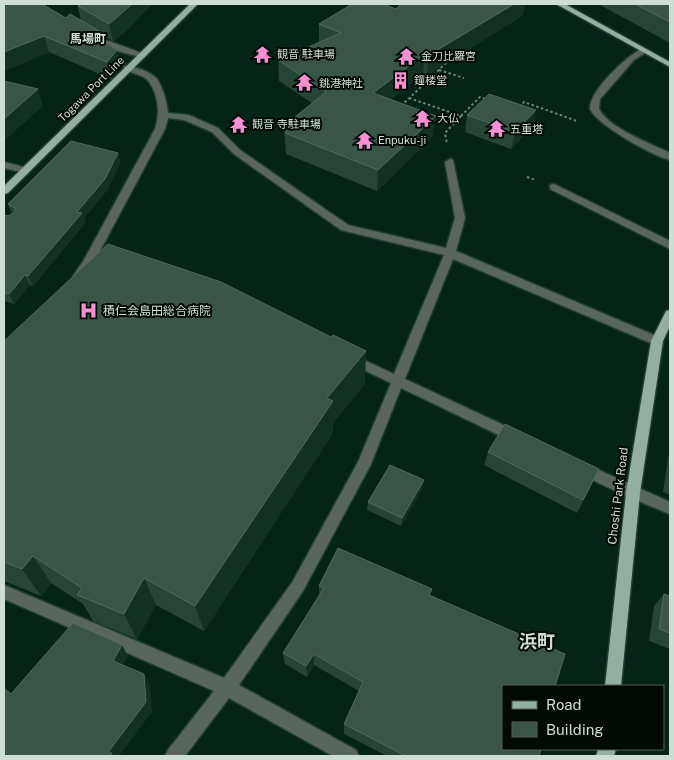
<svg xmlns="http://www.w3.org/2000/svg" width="674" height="760" font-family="'Public Sans','Noto Sans JP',sans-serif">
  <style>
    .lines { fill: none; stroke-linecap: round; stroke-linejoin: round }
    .minor-casing { stroke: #203e32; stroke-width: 3 }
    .major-casing { stroke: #203e32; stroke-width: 3 }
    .path { stroke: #6c8579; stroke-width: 2; stroke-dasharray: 2.5 2.5; stroke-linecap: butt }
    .minor { fill: #58665e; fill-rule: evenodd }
    .major { fill: #92afa0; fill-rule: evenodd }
    .wall { fill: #274537 }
    .shaded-wall { fill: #113123 }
    .building { fill: #385548; stroke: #506b5e }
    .labels { text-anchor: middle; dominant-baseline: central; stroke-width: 4; stroke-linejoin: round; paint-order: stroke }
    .far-poi-label { font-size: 11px; fill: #cddfd5; stroke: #020a05; text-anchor: start }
    .far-street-label { font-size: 11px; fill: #cddfd5; stroke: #020a05 }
    .far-quarter-label { font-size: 12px; font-weight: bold; fill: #cddfd5; stroke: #020a05 }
    .poi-label { font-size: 12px; fill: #cddfd5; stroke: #020a05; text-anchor: start }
    .street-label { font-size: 12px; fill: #cddfd5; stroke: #020a05 }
    .near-quarter-label { font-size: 18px; font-weight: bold; fill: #cddfd5; stroke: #020a05 }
  </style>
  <rect width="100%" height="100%" fill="#042417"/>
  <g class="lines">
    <defs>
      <g id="minor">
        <path d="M97,38C101,38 141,52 144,55L140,57L110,49L97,42Z"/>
        <path d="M641,49L648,51L634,60L600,99L599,109C610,129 650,143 670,153V160C653,156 597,125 590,109C589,91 626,57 641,49Z"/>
        <path d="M124,66C133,65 151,72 157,79C163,87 167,103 168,113L189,115L218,128L240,150L348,225L446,248L455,218L445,162L450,159L453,160L465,218L456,251L661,338L663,341L661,344H653L453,259L405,379L521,433L523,437L521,441L516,442L511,441L401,388L371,464L303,591L239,685L356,750L359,756H333L229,698L185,756H165L168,750L214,691L4,599V585L224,678L293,581L358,462L391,383L347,362L345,359L347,356L351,354L394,374L444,255L341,230L234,154L212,132L184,120L168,118L165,129L94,262L83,279H75L73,276L84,260L155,129C160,114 159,96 149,82C145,75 132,73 124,70Z"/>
        <path d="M4,162L28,168L30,170L25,173L4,168Z"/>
        <path d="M554,184L670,241V249L550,189V185Z"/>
        <path d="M581,462L670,502V514L628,497L576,472L574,468L576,464Z"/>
      </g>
      <g id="major">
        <path d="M190,4H198L8,193L4,194V186Z"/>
        <path d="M556,4H565L670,62V67Z"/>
        <path d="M670,310V326L663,341L640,493L621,686H605L626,493L651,341L666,311Z"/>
        <path d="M598,749H616L614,756H596Z"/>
      </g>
    </defs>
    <!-- minor casing -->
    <use href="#minor" class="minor-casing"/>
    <!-- major casing -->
    <use href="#major" class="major-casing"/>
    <!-- path -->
    <g class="path">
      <path d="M439,70L464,78"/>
      <path d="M409,98L461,116L445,133L447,144"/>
      <path d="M401,106L447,62"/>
      <path d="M519,107L524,102L577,121"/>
      <path d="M461,116L480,97L488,100"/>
      <path d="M527,177L536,180"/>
    </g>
    <!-- minor -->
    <use href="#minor" class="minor"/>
    <!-- major -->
    <use href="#major" class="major"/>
  </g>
  <!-- wall -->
  <g class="wall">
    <path d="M4,4L66,18L81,21L78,6L80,4H152L126,31L113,41L102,35L103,41L121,66L111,79L49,52L4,71Z"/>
    <path d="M401,4H525L522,16L427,75L423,74L391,99L433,136L377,191L286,154L284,126L312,103L279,81L278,60L319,43V24L396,9Z"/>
    <path d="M602,4H670V43L602,6Z"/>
    <path d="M536,110L532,127L511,149L465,132L467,115Z"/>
    <path d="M118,153L120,163L108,189L84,218L85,223L33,286L30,285L14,304L4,301V215L8,216L12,214L8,204Z"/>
    <path d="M4,341L365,384L333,423V433L204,631L156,605L137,639L93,621L83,604L51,583L41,596L4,581Z"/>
    <path d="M670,446V495L663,492Z"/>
    <path d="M488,452L593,482L577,513L484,465Z"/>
    <path d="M423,488L401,526L367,510L368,502Z"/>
    <path d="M319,586L432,589L430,595L503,686L539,756H387L344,734V724L359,691L314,665L307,677L285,664L283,653L319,595Z"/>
    <path d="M664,594L670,596V595V649L649,641L654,606Z"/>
  </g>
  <!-- shaded-wall -->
  <g class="shaded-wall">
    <path d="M132,4H152L126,31L113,41L109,24Z"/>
    <path d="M514,4H525L522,16L427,75L429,55Z"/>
    <path d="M101,32L105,48L96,37Z"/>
    <path d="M44,36L49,52L4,71V52Z"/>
    <path d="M117,50L121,66L111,79L107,62Z"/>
    <path d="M425,54L423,74L372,113L373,93Z"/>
    <path d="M38,89L43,106L4,141V119Z"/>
    <path d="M536,110L532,127L511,149L515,132Z"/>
    <path d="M436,116L433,136L377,191L378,170Z"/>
    <path d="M118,153L120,163L108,189L84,218L85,223L33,286L28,276L77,212Z"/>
    <path d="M25,275L30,285L14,304L9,294Z"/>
    <path d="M366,351L365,384L333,423V433L204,631L195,606L327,398Z"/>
    <path d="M424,480L423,488L401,526L402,518Z"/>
    <path d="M33,556L51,583L41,596L22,569Z"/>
    <path d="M144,578L156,605L137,639L124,614Z"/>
    <path d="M122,645L128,656L119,672L113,661Z"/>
    <path d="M314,654V665L307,677L306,666Z"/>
    <path d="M144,674L150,684L152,712L119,756H111L109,751Z"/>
  </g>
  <!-- building -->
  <g class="building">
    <path d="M4,4H42L66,18L70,14L101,32L96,37L117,50L107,62L44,36L4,52Z"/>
    <path d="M80,4H132L122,13L109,24L78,6Z"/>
    <path d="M352,4H383L396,9L401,4H514L429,55L425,54L373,93L436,116L378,170L285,133L290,128L284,126L326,92L278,60L341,33L319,24Z"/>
    <path d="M635,4H670V22Z"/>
    <path d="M4,81L38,89L4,119Z"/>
    <path d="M489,94L536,110L515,132L467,115Z"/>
    <path d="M71,141L118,153L105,179L77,212L82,213L28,276L25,275L9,294L4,292V215L8,216L15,212V208L8,204Z"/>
    <path d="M108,244L221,282L331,337L333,335L366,351L327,398L333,401L195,606L144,578L124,614L77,595L82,588L33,556L22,569L4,562V341Z"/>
    <path d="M505,424L599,469L583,500L488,452Z"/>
    <path d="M390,465L424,480L402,518L368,502Z"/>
    <path d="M338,548L432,589L429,595L565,654L555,686H503V749H541L539,756H406L344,724L363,682L314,654L306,666L283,653L324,588L319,586Z"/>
    <path d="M664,594L670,596V633L659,629Z"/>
    <path d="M73,623L122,645L113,661L144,674L146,702L109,751L112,754L111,756H4V688L11,694Z"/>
  </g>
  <!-- icons -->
  <defs>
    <symbol id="temple-bare" viewBox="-9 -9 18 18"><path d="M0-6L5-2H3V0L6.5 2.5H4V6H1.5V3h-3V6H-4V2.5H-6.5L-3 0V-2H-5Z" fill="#f690d1" stroke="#020a05" stroke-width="2.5" paint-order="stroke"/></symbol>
    <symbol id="building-bare" viewBox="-9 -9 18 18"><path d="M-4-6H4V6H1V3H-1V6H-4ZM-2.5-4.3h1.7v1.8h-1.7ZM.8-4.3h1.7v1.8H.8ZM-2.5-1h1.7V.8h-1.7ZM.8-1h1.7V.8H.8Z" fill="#f690d1" stroke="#020a05" stroke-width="2.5" paint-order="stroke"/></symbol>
    <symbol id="hospital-bare" viewBox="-9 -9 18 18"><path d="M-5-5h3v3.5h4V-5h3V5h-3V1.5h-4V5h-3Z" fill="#f690d1" stroke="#020a05" stroke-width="2.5" paint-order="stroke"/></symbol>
  </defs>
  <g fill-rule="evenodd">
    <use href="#temple-bare" x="250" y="42" width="25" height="25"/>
    <use href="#temple-bare" x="394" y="44" width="25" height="25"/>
    <use href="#building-bare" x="388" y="68" width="25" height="25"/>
    <use href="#temple-bare" x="292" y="70" width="25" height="25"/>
    <use href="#temple-bare" x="410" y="106" width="25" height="25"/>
    <use href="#temple-bare" x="226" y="112" width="25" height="25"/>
    <use href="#temple-bare" x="484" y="116" width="25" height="25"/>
    <use href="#temple-bare" x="352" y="128" width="25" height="25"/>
    <use href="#hospital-bare" x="76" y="298" width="25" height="25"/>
  </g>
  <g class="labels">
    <!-- far-poi labels -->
    <g class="far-poi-label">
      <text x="277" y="54">観音 駐車場</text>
      <text x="421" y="56">金刀比羅宮</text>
      <text x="414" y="80">鐘楼堂</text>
      <text x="319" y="83">銚港神社</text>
      <text x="437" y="118">大仏</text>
      <text x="252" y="124">観音 寺駐車場</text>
      <text x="510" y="129">五重塔</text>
      <text x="378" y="140">Enpuku-ji</text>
    </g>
    <!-- far-street labels -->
    <g class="far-street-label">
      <text transform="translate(91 89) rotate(-45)">Togawa Port Line</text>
    </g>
    <!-- far-quarter labels -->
    <g class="far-quarter-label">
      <text x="88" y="39">馬場町</text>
    </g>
    <!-- poi labels -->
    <g class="poi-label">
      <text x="103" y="311">積仁会島田総合病院</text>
    </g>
    <!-- street labels -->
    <g class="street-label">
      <text transform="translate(618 496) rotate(-83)">Choshi Park Road</text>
    </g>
    <!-- near-quarter labels -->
    <g class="near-quarter-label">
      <text x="537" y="641">浜町</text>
    </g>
  </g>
  <!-- border -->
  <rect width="674" height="760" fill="none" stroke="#cddfd5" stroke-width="10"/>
  <!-- legend -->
  <rect x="502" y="685" width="162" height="65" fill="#020a05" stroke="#535f58"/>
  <rect x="512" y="701" width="25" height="8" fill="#92afa0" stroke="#535f58"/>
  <text x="546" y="710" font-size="15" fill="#cddfd5">Road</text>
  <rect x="512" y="722" width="25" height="15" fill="#385548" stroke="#535f58"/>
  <text x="546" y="735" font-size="15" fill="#cddfd5">Building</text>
</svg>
